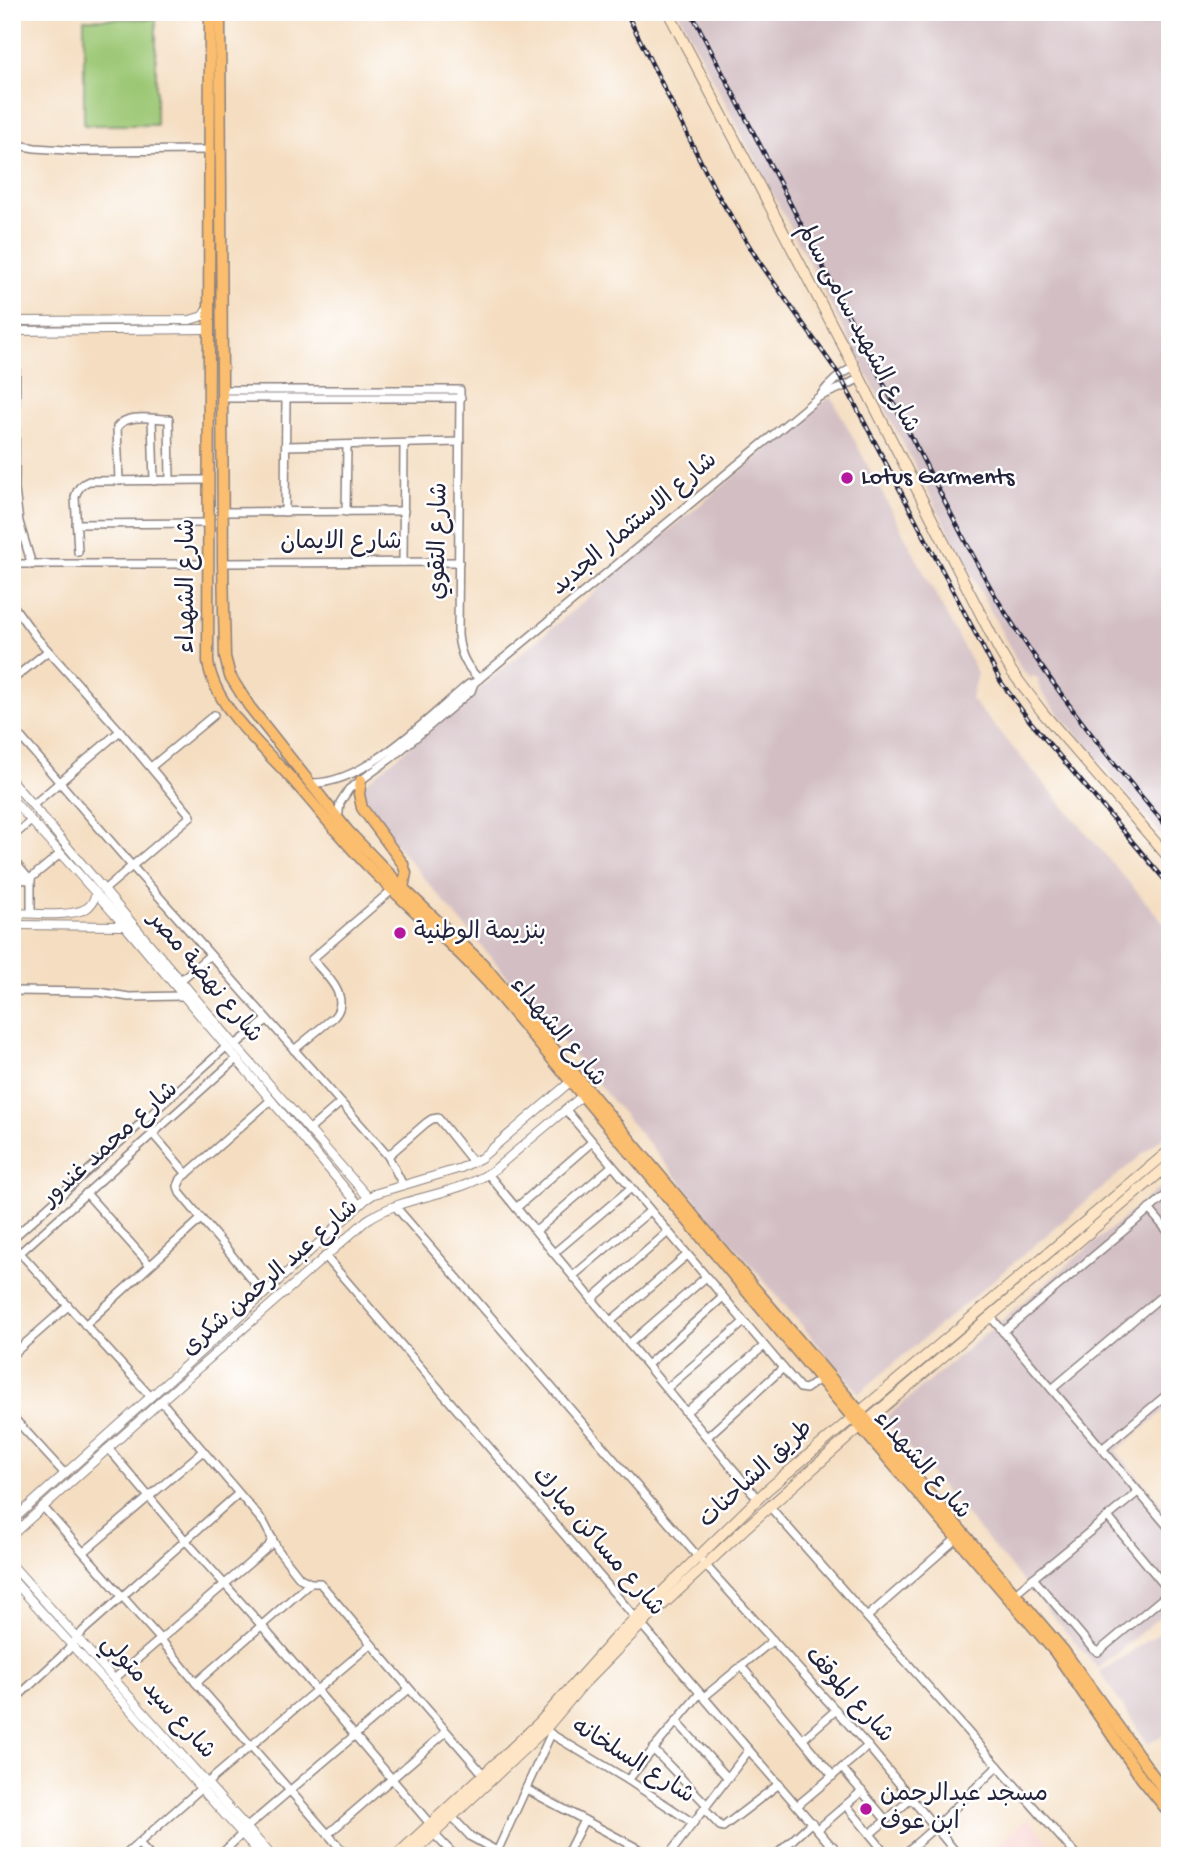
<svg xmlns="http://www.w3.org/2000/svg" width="1182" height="1868" viewBox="0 0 1182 1868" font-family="'Gochi Hand','Playpen Sans Arabic',sans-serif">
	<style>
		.built { fill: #f7d0cc }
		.industrial { fill: #d2bec3 }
		.green { fill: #9cc875; stroke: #5f7558; stroke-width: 2 }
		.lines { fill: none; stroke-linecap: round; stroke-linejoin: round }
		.minor-casing { stroke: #8b807e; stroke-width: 10 }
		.tertiary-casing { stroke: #8b807e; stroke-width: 10 }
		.secondary-casing { stroke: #8b807e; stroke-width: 12 }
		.trunk-casing { stroke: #8b807e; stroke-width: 13 }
		.minor { stroke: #fff; stroke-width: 7 }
		.tertiary { stroke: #fff; stroke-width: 8 }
		.secondary { stroke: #fde5c5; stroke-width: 10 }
		.trunk { stroke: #fbbd6e; stroke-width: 10 }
		.rail-casing { stroke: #22223b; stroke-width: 4.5 }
		.rail { stroke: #fff; stroke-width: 2; stroke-dasharray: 5; stroke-linecap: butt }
		.poi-dot { fill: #b5179e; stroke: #fff; stroke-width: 2.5 }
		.labels { text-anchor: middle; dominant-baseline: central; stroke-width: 5; stroke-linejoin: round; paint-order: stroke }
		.street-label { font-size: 24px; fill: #22223b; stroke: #fff }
		.poi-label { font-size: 24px; fill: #22223b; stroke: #fff; text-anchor: start }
	</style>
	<rect width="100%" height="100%" fill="#fff"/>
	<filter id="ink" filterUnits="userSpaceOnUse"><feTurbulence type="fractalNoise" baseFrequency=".0143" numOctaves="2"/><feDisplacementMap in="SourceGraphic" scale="14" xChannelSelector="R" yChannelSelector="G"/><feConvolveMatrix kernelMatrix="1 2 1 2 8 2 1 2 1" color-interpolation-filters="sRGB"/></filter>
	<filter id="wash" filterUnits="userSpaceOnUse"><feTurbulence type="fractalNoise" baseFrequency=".00686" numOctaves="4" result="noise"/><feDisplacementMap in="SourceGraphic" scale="28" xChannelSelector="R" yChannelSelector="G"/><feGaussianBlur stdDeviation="1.57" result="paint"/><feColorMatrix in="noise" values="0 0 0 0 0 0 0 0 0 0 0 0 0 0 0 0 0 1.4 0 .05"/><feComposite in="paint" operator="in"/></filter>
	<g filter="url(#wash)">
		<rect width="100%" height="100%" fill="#f4ddc0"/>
		<!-- built -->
		<path class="built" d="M 1028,1818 L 1061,1856 L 984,1856 Z"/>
		<!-- industrial -->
		<g class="industrial">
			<path d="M 678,12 L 1170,12 L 1170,845 L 1044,696 L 1038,684 L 1039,679 L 1033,676 L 1030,678 L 1021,669 Z"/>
			<path d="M 831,396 L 977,673 L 971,699 L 1170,930 L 1170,1131 L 859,1393 L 359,801 L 357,790 Z"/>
			<path d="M 1170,1179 L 1170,1406 L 1116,1451 L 1170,1515 L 1170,1608 L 1098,1669 L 884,1419 Z"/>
			<path d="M 1164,1630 L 1170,1638 L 1170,1730 L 1148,1744 L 1100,1672 Z"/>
		</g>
		<!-- green -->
		<rect class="green" x="84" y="19" width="72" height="106"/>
	</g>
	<g filter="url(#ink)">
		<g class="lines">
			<!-- minor casing -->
			<g class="minor-casing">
				<g id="minor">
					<path d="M 12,144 L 35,148 L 81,151 L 210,150"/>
					<path d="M 16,325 L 15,490 L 19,522 L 32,565"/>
					<path d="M 221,390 L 460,390 L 458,635 C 460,654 465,665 479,679"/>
					<path d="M 821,396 L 845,386 L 860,378"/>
					<path d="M 221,398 L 461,398"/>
					<path d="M 152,419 L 154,481"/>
					<path d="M 286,446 L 460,442"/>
					<path d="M 119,481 L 117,427 C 127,413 153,419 169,419 L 170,480"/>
					<path d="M 223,512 L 404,511"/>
					<path d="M 285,512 L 286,398"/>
					<path d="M 346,512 L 347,445"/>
					<path d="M 76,524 L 209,523"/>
					<path d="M 78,552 L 75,497 C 77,489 81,484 89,481 L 209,480"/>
					<path d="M 403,562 L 404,444"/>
					<path d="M 223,563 L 459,562"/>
					<path d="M 12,564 L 208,564"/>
					<path d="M 12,604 L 36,637 L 120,731 L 191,816 L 105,889"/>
					<path d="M 12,680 L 48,651"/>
					<path d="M 12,727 L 132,866 L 388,1156 L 403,1185"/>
					<path d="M 151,767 L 214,715"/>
					<path d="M 310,783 C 362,786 426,720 464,688 L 469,684 L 474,683 L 820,396 C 829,384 840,374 854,367"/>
					<path d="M 33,805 L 120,731"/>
					<path d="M 338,819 L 340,803 L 349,789 L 390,759 L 471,691 L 474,683"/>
					<path d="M 12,837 L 31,821"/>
					<path d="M 12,859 L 30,880"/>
					<path d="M 12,879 L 30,880"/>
					<path d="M 31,913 L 31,878 L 60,854"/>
					<path d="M 181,980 L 210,955"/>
					<path d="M 12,991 L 99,992 L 129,997 L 182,996"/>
					<path d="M 235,1045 L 267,1020"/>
					<path d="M 294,1050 L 334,1017 C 352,997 325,974 312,959 L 392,890"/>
					<path d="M 565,1109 L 800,1388 L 806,1389 L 820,1379"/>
					<path d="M 309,1130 L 340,1103"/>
					<path d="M 152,1133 L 187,1174"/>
					<path d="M 388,1156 L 426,1123 L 432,1119 L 438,1118 L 473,1162"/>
					<path d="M 488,1174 L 758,1499"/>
					<path d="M 86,1193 L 150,1265"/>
					<path d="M 395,1206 L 699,1558 L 868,1746 L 959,1856"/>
					<path d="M 516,1208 L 592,1142"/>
					<path d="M 1149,1209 L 1170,1234"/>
					<path d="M 536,1231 L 612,1166"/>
					<path d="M 12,1239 L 226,1047"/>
					<path d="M 12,1244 L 151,1397"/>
					<path d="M 554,1253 L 631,1188"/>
					<path d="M 325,1256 L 840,1856"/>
					<path d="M 12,1260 L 236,1059"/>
					<path d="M 573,1276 L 650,1211"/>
					<path d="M 264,1294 L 180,1193 L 178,1186 L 181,1179 L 271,1100"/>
					<path d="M 592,1299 L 668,1232"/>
					<path d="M 990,1316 L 1170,1529"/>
					<path d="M 611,1321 L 687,1255"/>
					<path d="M 85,1325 L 201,1219"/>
					<path d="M 1003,1332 L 1170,1192"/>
					<path d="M 629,1344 L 706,1277"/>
					<path d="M 12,1355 L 68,1306"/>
					<path d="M 647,1365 L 723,1297"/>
					<path d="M 666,1389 L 744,1322"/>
					<path d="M 1052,1389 L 1170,1289"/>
					<path d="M 161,1401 L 264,1523 L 278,1550 L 300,1578 L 310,1583"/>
					<path d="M 686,1412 L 764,1346"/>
					<path d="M 12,1416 L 65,1474"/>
					<path d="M 707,1437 L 783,1368"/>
					<path d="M 108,1448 L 186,1541 L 262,1626 L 431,1825"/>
					<path d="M 1102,1449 L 1170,1392"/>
					<path d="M 43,1507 L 161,1640 L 196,1683 L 347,1856"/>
					<path d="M 770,1507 L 1077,1856"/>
					<path d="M 1108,1517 L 1170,1592"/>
					<path d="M 84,1552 L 203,1451"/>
					<path d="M 1033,1578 L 1093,1649 L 1098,1652 L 1170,1592"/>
					<path d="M 1015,1593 L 1138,1492"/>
					<path d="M 867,1617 L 956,1539"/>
					<path d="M 741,1666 L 833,1776"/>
					<path d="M 114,1679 L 260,1554 L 269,1546 L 272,1538"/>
					<path d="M 196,1683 L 310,1583 L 320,1583 L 389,1665 L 484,1775"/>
					<path d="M 704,1697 L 773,1640"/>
					<path d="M 12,1702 L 67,1651 L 83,1631 L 238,1494"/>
					<path d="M 676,1721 L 728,1778"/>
					<path d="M 551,1734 L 628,1780 L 693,1823"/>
					<path d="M 803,1739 L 836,1710"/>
					<path d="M 653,1749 L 707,1805"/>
					<path d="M 842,1768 L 886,1820"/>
					<path d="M 628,1780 L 700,1693"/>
					<path d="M 526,1789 L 652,1856"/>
					<path d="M 798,1805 L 868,1746"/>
					<path d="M 846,1805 L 888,1856"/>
					<path d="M 704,1809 L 720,1826 L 723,1827 L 779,1784"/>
					<path d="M 452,1817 L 471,1837 L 497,1851"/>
					<path d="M 246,1828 L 409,1689"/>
					<path d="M 818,1829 L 862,1791"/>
					<path d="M 328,1834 L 446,1732"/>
					<path d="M 434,1834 L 455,1856"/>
					<path d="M 870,1834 L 912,1798"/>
					<path d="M 138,1843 L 150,1856"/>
					<path d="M 124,1856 L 207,1783 L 371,1644"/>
					<path d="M 219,1856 L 242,1834"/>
					<path d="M 495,1856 L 551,1734 L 550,1733"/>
					<path d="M 566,1856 L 584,1820"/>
					<path d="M 668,1856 L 749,1750"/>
					<path d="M 775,1856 L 812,1822"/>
					<path d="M 821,1856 L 833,1846"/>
					<path d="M 902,1856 L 935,1827 L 998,1766"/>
				</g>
			</g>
			<!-- tertiary casing -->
			<g class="tertiary-casing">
				<g id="tertiary">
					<path d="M 12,321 L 190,320 L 203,316 L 208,307"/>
					<path d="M 12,331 L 209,329"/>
					<path d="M 12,781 L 235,1045 L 368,1197"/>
					<path d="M 12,799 L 125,926 L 359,1205"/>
					<path d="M 12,913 C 31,913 71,918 87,908 C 92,905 94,899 96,894"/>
					<path d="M 12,925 L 125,926"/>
					<path d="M 12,1521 L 234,1322 L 365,1200 L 374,1194 L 461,1168 L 481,1158 L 570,1082"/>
					<path d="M 12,1535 L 161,1401 L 367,1220 C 405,1194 458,1197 495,1169 L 582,1096"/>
					<path d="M 12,1565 L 272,1856"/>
					<path d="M 12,1579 L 262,1856"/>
				</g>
			</g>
			<!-- secondary casing -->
			<g class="secondary-casing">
				<g id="secondary">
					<path d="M 668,12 L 860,378 L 999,650 L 1012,672 L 1043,713 L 1170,859"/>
					<path d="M 396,1856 L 539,1723 L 614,1639 L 767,1490 L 1170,1150"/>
					<path d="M 410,1856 L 546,1728 L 584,1683 L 641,1625 L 743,1530 L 860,1427 L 1170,1164"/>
				</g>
			</g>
			<!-- trunk casing -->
			<g class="trunk-casing">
				<g id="trunk">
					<path d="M 210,12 L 208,662 C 215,707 260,744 290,777 C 316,806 340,837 367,865 C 407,906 451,942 489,984 L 852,1417 L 1055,1652 L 1142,1779 L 1170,1814"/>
					<path d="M 220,12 L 223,563 L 225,657 L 230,676 L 249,706 L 348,831 L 403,888 L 483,964 L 733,1263 L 1064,1651 L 1170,1799"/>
					<path d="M 361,780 L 359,794 L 362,808 L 403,864 L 406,873 L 403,888"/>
				</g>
			</g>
			<!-- minor -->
			<use href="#minor" class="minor"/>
			<!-- tertiary -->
			<use href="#tertiary" class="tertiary"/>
			<!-- secondary -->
			<use href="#secondary" class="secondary"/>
			<!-- trunk -->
			<use href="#trunk" class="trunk"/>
			<!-- rail casing -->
			<g class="rail-casing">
				<g id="rail">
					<path d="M 626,12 L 716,192 L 758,260 L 840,376 L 1001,682 L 1029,720 L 1170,886"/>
					<path d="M 691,12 L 961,533 C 975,559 989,587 1005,612 C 1054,689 1110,761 1170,830"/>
				</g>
			</g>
			<!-- rail -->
			<use href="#rail" class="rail"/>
		</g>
	</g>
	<!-- markers -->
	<g class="poi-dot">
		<circle cx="847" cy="478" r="7"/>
		<circle cx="400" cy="933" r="7"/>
		<circle cx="866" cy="1809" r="7"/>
	</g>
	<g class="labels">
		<!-- street labels -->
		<g class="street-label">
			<text transform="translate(857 329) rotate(62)">شارع الشهيد سامى سالم</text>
			<text transform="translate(635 525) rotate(-40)">شارع الاستثمار الجديد</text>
			<text transform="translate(440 541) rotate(-89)">شارع التقوي</text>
			<text x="341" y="543">شارع الايمان</text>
			<text transform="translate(188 586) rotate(-90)">شارع الشهداء</text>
			<text transform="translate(204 978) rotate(50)">شارع نهضة مصر</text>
			<text transform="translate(557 1033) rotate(50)">شارع الشهداء</text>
			<text transform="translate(111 1145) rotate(-42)">شارع محمد غندور</text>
			<text transform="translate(271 1279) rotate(-41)">شارع عبد الرحمن شكرى</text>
			<text transform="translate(921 1466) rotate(49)">شارع الشهداء</text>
			<text transform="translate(757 1475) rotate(-43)">طريق الشاحنات</text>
			<text transform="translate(597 1543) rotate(49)">شارع مساكن مبارك</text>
			<text transform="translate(848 1696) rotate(48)">شارع الموقف</text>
			<text transform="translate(157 1698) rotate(48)">شارع سيد متولي</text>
			<text transform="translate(632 1762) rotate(32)">شارع السلخانه</text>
		</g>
		<!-- poi labels -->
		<g class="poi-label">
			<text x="861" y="478">Lotus Garments</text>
			<text x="414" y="933">بنزيمة الوطنية</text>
			<text x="880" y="1795">مسجد عبدالرحمن<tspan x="880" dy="28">ابن عوف</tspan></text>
		</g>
	</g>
	<!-- margin -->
	<rect width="1182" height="1868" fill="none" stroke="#fff" stroke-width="42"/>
</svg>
